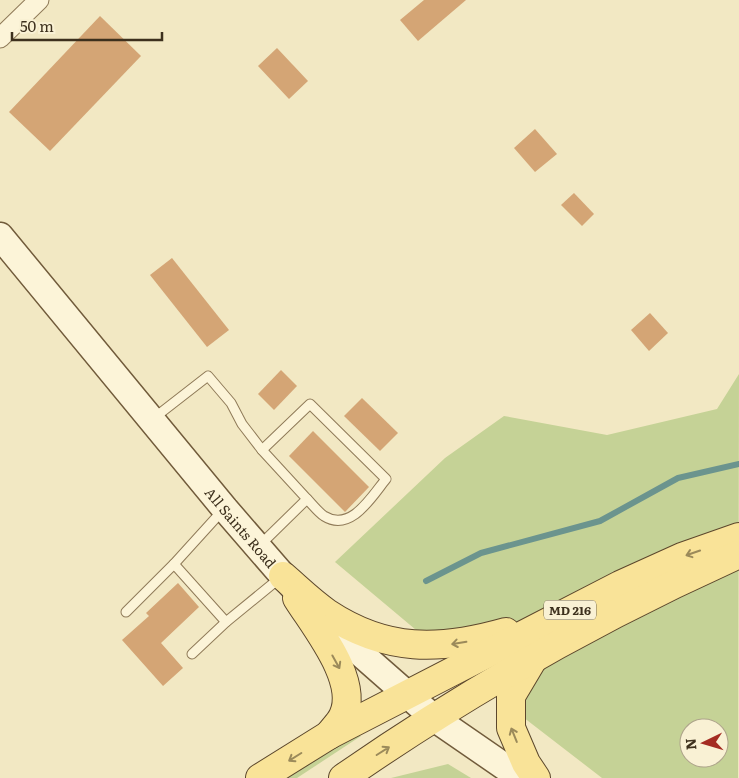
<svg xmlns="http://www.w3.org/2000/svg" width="739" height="778" viewBox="0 0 739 778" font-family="Literata,serif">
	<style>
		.green { fill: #c5d296; fill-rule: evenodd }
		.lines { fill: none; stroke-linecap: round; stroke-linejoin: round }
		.stream { stroke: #6b948e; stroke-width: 6 }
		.building { fill: #d4a575 }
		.lane-casing { stroke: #8f7a58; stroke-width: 11 }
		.street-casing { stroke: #8f7a58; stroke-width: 21 }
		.secondary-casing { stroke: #715b3b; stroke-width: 29 }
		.primary-casing { stroke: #5c472c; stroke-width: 30 }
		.lane { stroke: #fcf4d8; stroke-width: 9 }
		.street { stroke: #fcf4d8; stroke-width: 19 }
		.secondary { stroke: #fcf4d8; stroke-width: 26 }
		.primary { stroke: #f9e398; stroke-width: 28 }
		.oneway { stroke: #9b8a5a }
		.labels { text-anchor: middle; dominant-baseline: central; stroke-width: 5; stroke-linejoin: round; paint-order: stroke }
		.shield { fill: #f9f1d4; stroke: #756a54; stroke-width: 1 }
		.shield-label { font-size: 12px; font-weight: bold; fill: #3d301d }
		.street-label { font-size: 14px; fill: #3d301d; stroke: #f9f1d4 }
	</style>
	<rect width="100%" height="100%" fill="#f2e8c3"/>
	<!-- green -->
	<g class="green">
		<path d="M 739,374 L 738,778 L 602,778 L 484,687 L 335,562 L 445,458 L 504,416 L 607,435 L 717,409 ZM 689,728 L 719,728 L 719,758 L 689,758 Z"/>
		<path d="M 357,734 L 361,736 L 297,778 L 283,778 Z"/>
		<path d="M 448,764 L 471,778 L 391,778 Z"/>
	</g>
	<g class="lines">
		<!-- stream -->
		<path class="stream" d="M 426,581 L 481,553 L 600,521 L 678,478 L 739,464"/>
	</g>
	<!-- building -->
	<g class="building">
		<path d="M 424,0 L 466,0 L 418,41 L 400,20 Z"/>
		<path d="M 100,16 L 141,56 L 50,151 L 9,112 Z"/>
		<path d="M 277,48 L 308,81 L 289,99 L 258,66 Z"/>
		<path d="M 535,129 L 557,154 L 535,172 L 514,148 Z"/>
		<path d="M 574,193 L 594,214 L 582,226 L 561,205 Z"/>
		<path d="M 172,258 L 229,330 L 207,347 L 150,275 Z"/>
		<path d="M 650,313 L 668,333 L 649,351 L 631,330 Z"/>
		<path d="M 281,370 L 297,386 L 274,410 L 258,394 Z"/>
		<path d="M 362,398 L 398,433 L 380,451 L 344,416 Z"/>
		<path d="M 313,431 L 369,487 L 345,512 L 289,456 Z"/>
		<path d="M 178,583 L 199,607 L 161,643 L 183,668 L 163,686 L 122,640 L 149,616 L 146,613 Z"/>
	</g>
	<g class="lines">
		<!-- lane casing -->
		<g class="lane-casing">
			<g id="lane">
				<path d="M 154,418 L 208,376 L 231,403 L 242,424 L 262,450 L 307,499 L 259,546"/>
				<path d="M 262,450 L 310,404 L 386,479 C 372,496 351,533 324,516 C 318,512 312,504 307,499"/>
				<path d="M 174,564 L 223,510"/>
				<path d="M 126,612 L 174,564 L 226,622"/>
				<path d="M 192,654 L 226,622 L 281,577"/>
			</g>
		</g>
		<!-- street casing -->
		<g class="street-casing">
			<path id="street" d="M 0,38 L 39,0"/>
		</g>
		<!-- secondary casing -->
		<g class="secondary-casing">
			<g id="secondary">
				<path id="s1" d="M 0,236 L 225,509 L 283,576 L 317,612 L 343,638 L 434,718 L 521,778"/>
			</g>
		</g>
		<!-- primary casing -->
		<g class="primary-casing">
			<g id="primary">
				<path d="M 283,576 C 297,588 311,602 327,613 C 386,652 439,651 506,632"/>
				<path d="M 297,598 C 315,627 360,681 343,716 C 340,723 333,729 329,735"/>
				<path d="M 533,659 L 511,696 L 511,728 L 526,763 L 536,778"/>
				<path d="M 260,778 L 329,735 L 620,585 L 682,557 L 739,537"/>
				<path d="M 343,778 C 467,692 599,617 737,555"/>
			</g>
		</g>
		<!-- lane -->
		<use href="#lane" class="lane"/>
		<!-- street -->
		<use href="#street" class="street"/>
		<!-- secondary -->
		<use href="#secondary" class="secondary"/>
		<!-- primary -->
		<use href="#primary" class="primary"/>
	</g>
	<!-- one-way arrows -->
	<defs><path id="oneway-shaft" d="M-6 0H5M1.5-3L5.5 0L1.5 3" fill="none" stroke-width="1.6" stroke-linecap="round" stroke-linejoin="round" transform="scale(1.25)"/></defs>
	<g class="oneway">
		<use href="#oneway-shaft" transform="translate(693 553) rotate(161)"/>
		<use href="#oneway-shaft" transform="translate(459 643) rotate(171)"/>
		<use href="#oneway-shaft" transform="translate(336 662) rotate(61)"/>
		<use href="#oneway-shaft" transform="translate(514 735) rotate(-112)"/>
		<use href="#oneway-shaft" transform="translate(383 751) rotate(-32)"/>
		<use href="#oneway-shaft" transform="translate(295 757) rotate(148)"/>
	</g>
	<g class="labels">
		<!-- shield labels -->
		<rect class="shield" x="544" y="600.5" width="52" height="19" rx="4"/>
		<g class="shield-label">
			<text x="570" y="610">MD 216</text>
		</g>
		<!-- street labels -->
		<g class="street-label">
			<text stroke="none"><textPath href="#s1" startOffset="378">All Saints Road</textPath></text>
		</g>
	</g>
	<!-- north arrow -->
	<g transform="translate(704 743) rotate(265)"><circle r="24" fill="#f9f1d4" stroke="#aea48b"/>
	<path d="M0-4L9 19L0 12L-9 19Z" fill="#a42c22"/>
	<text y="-8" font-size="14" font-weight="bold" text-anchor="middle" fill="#3d301d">N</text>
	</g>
	<!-- scale -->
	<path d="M12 32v8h150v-8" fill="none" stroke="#3d301d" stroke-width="2.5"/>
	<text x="20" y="32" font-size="15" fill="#3d301d" stroke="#f9f1d4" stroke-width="4" paint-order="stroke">50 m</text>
</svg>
